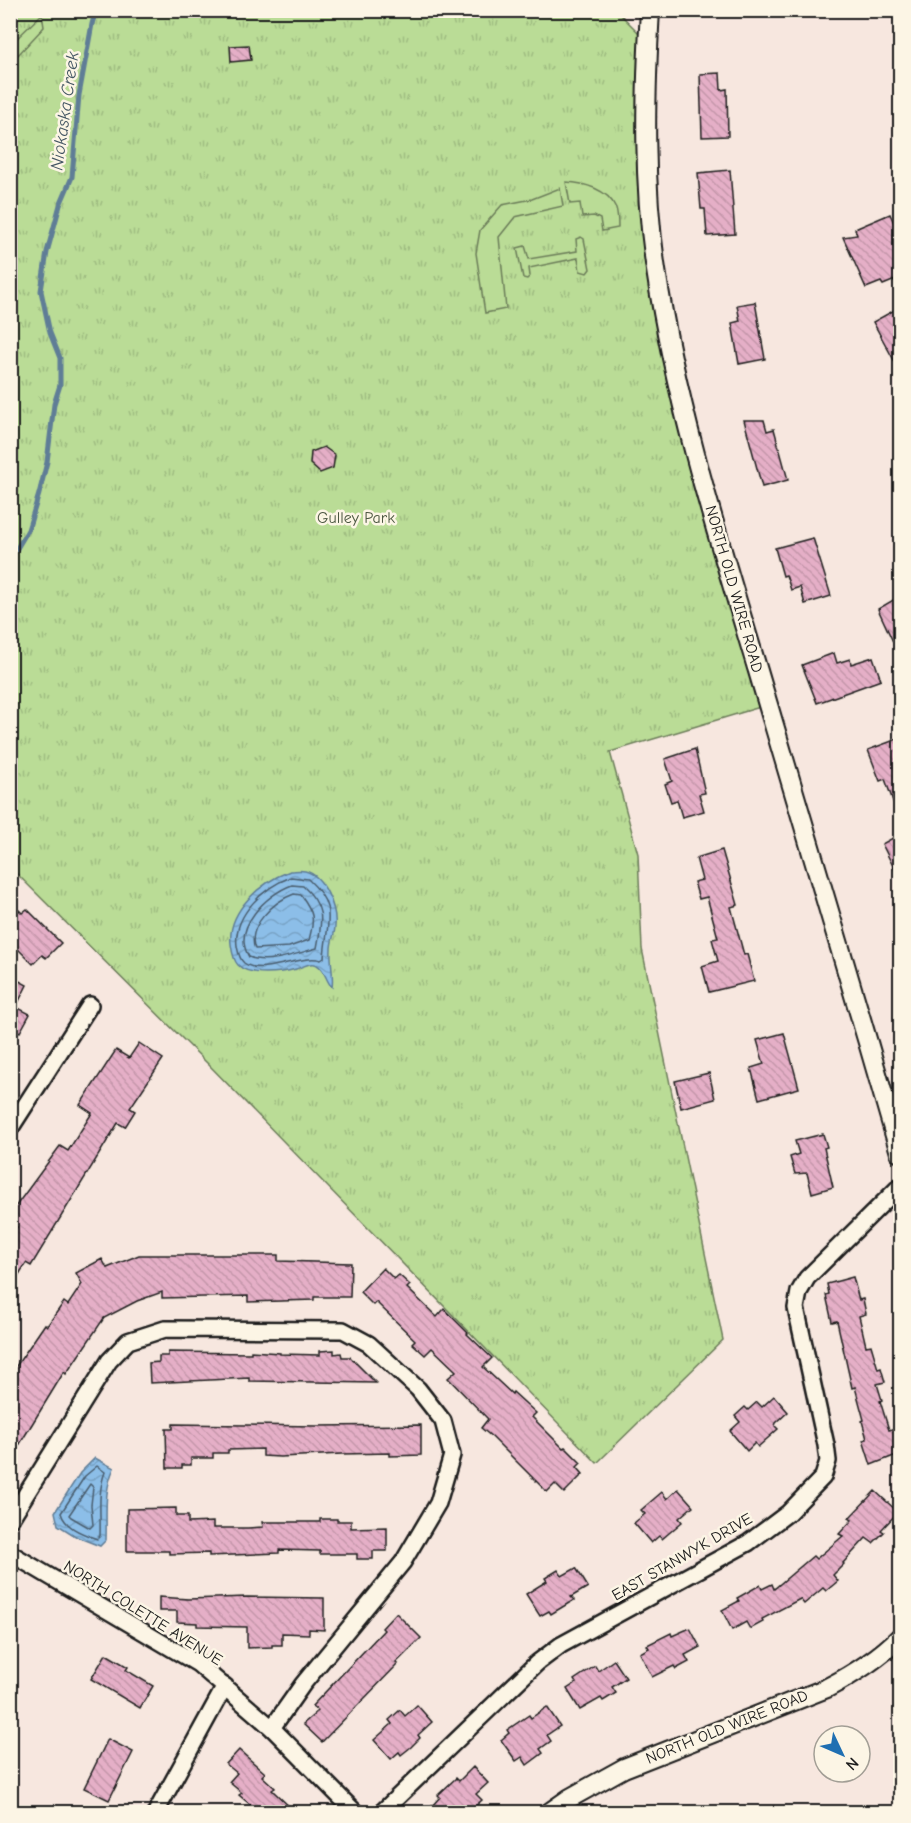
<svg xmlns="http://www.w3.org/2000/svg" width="911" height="1823" viewBox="0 0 911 1823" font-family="'Comic Neue',sans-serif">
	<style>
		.grass { fill: url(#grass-tufts); stroke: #6b7c59; stroke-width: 1.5 }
		.garden { fill: #badc96; stroke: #6b7c59; stroke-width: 1.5 }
		.water { fill: url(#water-waves); stroke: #5f7d96; stroke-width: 1.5 }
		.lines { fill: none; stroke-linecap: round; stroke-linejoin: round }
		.shore { stroke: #495d6e; stroke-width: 1.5 }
		.stream { stroke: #5f7d96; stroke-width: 5 }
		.building { fill: url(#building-back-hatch); stroke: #1c1c1c; stroke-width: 1.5 }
		.minor-casing { stroke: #1c1c1c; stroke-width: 20 }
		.tertiary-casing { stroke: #1c1c1c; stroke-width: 22 }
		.minor { stroke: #fcf5e5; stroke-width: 15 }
		.tertiary { stroke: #fcf5e5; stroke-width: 18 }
		.labels { text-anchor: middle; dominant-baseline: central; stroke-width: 5; stroke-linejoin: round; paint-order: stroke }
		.park-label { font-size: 16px; fill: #4b5641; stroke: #fcf5e5 }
		.street-label { font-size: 16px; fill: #1c1c1c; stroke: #fcf5e5 }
		.water-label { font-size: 18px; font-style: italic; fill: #435563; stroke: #fcf5e5 }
	</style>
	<defs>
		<pattern id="grass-tufts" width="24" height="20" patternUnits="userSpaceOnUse" patternTransform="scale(1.5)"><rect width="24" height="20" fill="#badc96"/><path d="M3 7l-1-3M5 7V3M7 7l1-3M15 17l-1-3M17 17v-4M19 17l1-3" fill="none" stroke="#9fbc81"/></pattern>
		<pattern id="water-waves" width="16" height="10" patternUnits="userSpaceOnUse" patternTransform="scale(1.5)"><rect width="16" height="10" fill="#8cbee8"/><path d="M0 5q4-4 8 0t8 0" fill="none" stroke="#78a3c6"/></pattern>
		<pattern id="building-back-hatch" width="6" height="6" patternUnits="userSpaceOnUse" patternTransform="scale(1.5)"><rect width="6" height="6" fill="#e5afc7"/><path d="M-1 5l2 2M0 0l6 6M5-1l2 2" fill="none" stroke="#c496aa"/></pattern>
	</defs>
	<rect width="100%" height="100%" fill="#f7e7df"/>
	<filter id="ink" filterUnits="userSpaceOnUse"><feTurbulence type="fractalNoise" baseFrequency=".0167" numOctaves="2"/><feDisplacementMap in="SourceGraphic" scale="12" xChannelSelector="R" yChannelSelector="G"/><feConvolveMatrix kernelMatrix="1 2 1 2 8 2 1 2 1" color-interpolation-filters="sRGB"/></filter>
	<g filter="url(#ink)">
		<!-- grass -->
		<path class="grass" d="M 20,10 L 617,11 L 648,42 L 656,269 L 767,705 L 610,752 L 638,854 L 642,949 L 723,1340 L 597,1463 L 209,1065 L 11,868 L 11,20 Z"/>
		<!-- garden -->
		<g class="garden">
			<path d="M 42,14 L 44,27 L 18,55 L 11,47 L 11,44 Z"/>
			<path d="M 566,182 C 584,183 608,189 616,208 C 618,214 618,222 618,228 L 602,231 L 600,219 L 594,216 L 582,217 L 580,203 L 570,204 Z"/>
			<path d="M 560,188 L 563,206 L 515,217 L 499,237 L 506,309 L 485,313 L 476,253 L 480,230 L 502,205 L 532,199 Z"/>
			<path d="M 581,237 L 584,239 L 590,269 L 587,273 L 580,271 L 578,258 L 529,268 L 530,276 L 527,279 L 523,278 L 517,248 L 525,246 L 529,259 L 577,251 L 576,239 Z"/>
		</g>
		<!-- water -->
		<g class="water">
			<path d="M 290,871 C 295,871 300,870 305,871 C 324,875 337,909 335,926 C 335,934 331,941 331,949 C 330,962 334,976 332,987 C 326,982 325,969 317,965 C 311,961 303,967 296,969 C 282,973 249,977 238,965 C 233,960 232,951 231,944 C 227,911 261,882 290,871 Z"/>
			<path d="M 95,1458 L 114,1468 C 103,1492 107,1514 106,1540 L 100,1546 L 77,1537 L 58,1525 L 55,1512 L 80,1473 Z"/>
		</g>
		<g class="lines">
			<!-- shore -->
			<g class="shore">
				<path d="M 291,877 L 308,879 C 339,908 326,923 324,958 L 321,960 C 303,953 263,977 244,963 C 239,959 238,951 237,946 C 233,915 264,887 291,877 Z"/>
				<path d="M 292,885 L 303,886 C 326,907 322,921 317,948 C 299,953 267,965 249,957 C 231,928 267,894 292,885 Z"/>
				<path d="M 294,894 L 301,895 C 314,913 315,918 309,940 L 289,947 L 255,949 C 246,927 274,901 294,894 Z"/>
				<path d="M 97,1466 L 105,1472 C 97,1493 101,1514 100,1536 L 97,1539 C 84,1534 65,1528 61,1513 L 85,1476 Z"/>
				<path d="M 90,1484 L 93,1487 L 91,1505 L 93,1525 L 90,1528 L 71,1517 L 69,1515 Z"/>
			</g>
			<!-- stream -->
			<path class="stream" d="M 10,560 L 28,530 L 39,494 L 47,462 L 54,404 L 60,385 L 60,358 L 50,333 L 41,291 L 47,252 L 60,205 L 72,177 L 79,95 L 92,24 L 96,10"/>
		</g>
		<!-- building -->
		<g class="building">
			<path d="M 249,45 L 251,60 L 231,62 L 230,46 Z"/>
			<path d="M 720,73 L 721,90 L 727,89 L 728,136 L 702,137 L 700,74 Z"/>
			<path d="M 730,170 L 735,234 L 707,236 L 705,209 L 701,209 L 698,173 Z"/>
			<path d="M 890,214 L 900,236 L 900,278 L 883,285 L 881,282 L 866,288 L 843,237 L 857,235 L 855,229 Z"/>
			<path d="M 755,302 L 765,359 L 739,364 L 732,323 L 740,321 L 737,305 Z"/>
			<path d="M 900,307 L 900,371 L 873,322 Z"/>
			<path d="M 744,420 L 764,420 L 767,431 L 774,429 L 788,480 L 762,487 Z"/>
			<path d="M 324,447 L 335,455 L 333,468 L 320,473 L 310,464 L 311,452 Z"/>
			<path d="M 813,538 L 831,596 L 805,604 L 800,587 L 791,590 L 786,575 L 783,576 L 775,548 Z"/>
			<path d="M 900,596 L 900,657 L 878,609 Z"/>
			<path d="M 834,653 L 837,663 L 850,659 L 851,664 L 873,657 L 881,680 L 817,703 L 802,665 Z"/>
			<path d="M 900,738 L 900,818 L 899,818 L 885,779 L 880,781 L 868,750 Z"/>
			<path d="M 695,749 L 705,793 L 699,794 L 704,811 L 682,817 L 677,800 L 671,802 L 665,784 L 672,781 L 665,759 Z"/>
			<path d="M 900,834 L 900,880 L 882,844 Z"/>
			<path d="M 722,850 L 738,905 L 731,907 L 744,955 L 747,954 L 754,981 L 709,992 L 702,966 L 718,961 L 712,939 L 718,938 L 707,897 L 699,899 L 694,882 L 702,880 L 696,858 Z"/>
			<path d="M 27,909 L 61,943 L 46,958 L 42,955 L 33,964 L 10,941 L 10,918 L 19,910 L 22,913 Z"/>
			<path d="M 10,976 L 27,985 L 16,1007 L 30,1014 L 20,1032 L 10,1027 Z"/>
			<path d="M 784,1033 L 799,1088 L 759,1099 L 751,1068 L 764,1064 L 757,1040 Z"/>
			<path d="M 139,1043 L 163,1059 L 130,1108 L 135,1111 L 125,1127 L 118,1123 L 31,1266 L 26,1263 L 10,1289 L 10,1238 L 17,1227 L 10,1223 L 10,1214 L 60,1146 L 68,1151 L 92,1113 L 80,1105 L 116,1050 L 129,1058 Z"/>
			<path d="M 709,1073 L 715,1099 L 681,1108 L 675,1081 Z"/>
			<path d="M 823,1134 L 827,1147 L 824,1148 L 833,1187 L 812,1193 L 807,1173 L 795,1174 L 790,1157 L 799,1154 L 795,1141 Z"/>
			<path d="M 139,1255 L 278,1255 L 278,1261 L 351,1263 L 350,1297 L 314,1297 L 314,1300 L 248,1302 L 248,1296 L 162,1298 L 162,1292 L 137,1301 L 104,1318 L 66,1374 L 64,1372 L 10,1460 L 10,1375 L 45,1324 L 47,1326 L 64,1302 L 68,1305 L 82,1284 L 76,1273 L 102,1259 L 107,1268 Z"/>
			<path d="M 383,1268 L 394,1279 L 399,1275 L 410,1285 L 407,1288 L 437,1317 L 444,1309 L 468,1333 L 467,1334 L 492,1358 L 483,1367 L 512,1394 L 513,1392 L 536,1413 L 532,1417 L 563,1448 L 565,1447 L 581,1463 L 577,1467 L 583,1474 L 564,1493 L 555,1484 L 547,1492 L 492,1437 L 481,1428 L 488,1419 L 448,1378 L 456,1371 L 432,1348 L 425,1355 L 412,1343 L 415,1340 L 376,1302 L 373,1305 L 360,1292 Z"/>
			<path d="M 853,1277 L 859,1300 L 863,1299 L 866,1314 L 859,1316 L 866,1346 L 871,1345 L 878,1369 L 881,1368 L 885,1382 L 877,1384 L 882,1400 L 880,1401 L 889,1430 L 895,1428 L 899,1442 L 895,1444 L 899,1454 L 871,1465 L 863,1440 L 867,1439 L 862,1421 L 864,1420 L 855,1387 L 852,1388 L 837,1321 L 832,1322 L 826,1295 L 829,1294 L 827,1284 Z"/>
			<path d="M 334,1350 L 334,1354 L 341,1353 L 342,1357 L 350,1357 L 376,1383 L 249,1381 L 249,1378 L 150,1383 L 149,1363 L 159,1362 L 159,1356 L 168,1356 L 168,1352 L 251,1353 L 251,1351 L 280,1353 L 280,1354 L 320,1355 L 320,1351 Z"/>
			<path d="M 774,1396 L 788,1412 L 776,1423 L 775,1426 L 778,1429 L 758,1447 L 755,1443 L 747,1451 L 730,1431 L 740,1422 L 735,1416 L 745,1407 L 748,1410 L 757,1402 L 762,1407 Z"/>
			<path d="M 173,1424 L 316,1426 L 421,1425 L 421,1455 L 390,1456 L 390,1453 L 342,1454 L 280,1457 L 263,1456 L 263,1449 L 228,1450 L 228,1453 L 213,1453 L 213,1458 L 191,1458 L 191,1465 L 182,1465 L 182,1468 L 167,1468 L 166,1429 L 173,1429 Z"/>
			<path d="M 678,1489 L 693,1506 L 679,1518 L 682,1522 L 662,1539 L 659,1536 L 651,1543 L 634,1523 L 645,1514 L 641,1510 L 662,1492 L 667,1499 Z"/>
			<path d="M 875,1491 L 898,1512 L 881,1530 L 884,1532 L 873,1543 L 866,1538 L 843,1563 L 844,1564 L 833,1575 L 838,1581 L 826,1591 L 823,1588 L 804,1604 L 800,1599 L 762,1619 L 763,1622 L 750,1629 L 746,1622 L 732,1630 L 722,1610 L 739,1601 L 737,1598 L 760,1585 L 762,1589 L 772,1584 L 774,1589 L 813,1556 L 816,1559 L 843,1536 L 839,1534 L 852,1520 L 849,1518 Z"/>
			<path d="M 176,1508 L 176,1516 L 188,1516 L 188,1523 L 213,1522 L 213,1528 L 248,1528 L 263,1527 L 262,1522 L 320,1522 L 320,1519 L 337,1519 L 337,1521 L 351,1521 L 351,1528 L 387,1527 L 387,1551 L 373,1551 L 373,1559 L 357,1559 L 357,1554 L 320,1554 L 320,1551 L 279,1550 L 279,1553 L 209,1556 L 209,1553 L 169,1554 L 169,1551 L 127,1551 L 127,1509 Z"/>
			<path d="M 576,1568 L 588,1587 L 571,1597 L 574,1600 L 551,1614 L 549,1611 L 540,1616 L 526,1594 L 547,1581 L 545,1578 L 558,1570 L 562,1576 Z"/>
			<path d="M 159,1597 L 188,1599 L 247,1597 L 324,1598 L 324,1630 L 309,1629 L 309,1634 L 282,1633 L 282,1645 L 272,1645 L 272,1647 L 247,1648 L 247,1627 L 197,1626 L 197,1623 L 177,1622 L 177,1611 L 159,1611 Z"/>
			<path d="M 396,1613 L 421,1638 L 396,1663 L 398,1664 L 322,1742 L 303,1724 L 318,1711 L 312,1706 L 384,1630 L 382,1628 Z"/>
			<path d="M 690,1628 L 700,1647 L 685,1655 L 689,1662 L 676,1669 L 674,1666 L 652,1677 L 640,1653 L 649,1648 L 647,1645 L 671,1633 L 672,1636 Z"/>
			<path d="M 106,1654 L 128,1667 L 126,1670 L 153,1686 L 140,1708 L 91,1679 Z"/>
			<path d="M 614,1660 L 626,1678 L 612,1687 L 616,1693 L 603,1701 L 601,1698 L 580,1710 L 567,1689 L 576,1683 L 574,1680 L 595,1666 L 598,1671 Z"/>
			<path d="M 417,1705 L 432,1722 L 418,1735 L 420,1738 L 411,1747 L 401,1755 L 399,1752 L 391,1759 L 374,1740 L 392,1724 L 389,1720 L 400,1710 L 405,1716 Z"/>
			<path d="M 547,1707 L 560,1726 L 547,1735 L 551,1741 L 540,1749 L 543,1753 L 527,1765 L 522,1757 L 516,1761 L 501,1740 L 509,1733 L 507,1730 L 529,1715 L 531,1718 Z"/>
			<path d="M 108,1739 L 133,1752 L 109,1800 L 84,1788 Z"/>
			<path d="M 239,1750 L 265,1773 L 262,1776 L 275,1788 L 272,1790 L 295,1812 L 259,1812 L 239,1795 L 242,1793 L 229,1782 L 237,1773 L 226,1764 Z"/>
			<path d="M 473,1767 L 488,1783 L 476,1794 L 482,1800 L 469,1812 L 439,1812 L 432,1806 L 440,1797 L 438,1795 L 456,1778 L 459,1781 Z"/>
		</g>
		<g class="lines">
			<!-- minor casing -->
			<g class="minor-casing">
				<g id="minor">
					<path d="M 10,1129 L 90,1005"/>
					<path d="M 10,1520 L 109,1361 L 128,1341 L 165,1329 L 343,1330 L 369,1344 L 418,1389 L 443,1421 L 452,1455 L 438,1503 L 403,1562 L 303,1684 L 272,1728"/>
					<path d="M 10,1553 L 198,1664 L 272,1728 L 355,1812"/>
					<path d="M 156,1812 L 225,1686"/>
					<path d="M 382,1812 L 537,1663 L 561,1645 L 748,1543 L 788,1513 L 823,1477 L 828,1461 L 826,1445 L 796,1308 L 799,1292 L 807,1278 L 900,1186"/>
				</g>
			</g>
			<!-- tertiary casing -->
			<g class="tertiary-casing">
				<g id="tertiary">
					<path d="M 650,10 C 645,97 643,184 656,270 C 676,405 719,541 758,671 C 805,832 854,992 900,1153"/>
					<path d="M 550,1812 L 570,1798 L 624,1768 L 827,1688 C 854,1674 879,1658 900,1637"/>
				</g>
			</g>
			<!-- minor -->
			<use href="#minor" class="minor"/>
			<!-- tertiary -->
			<use href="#tertiary" class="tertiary"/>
		</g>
	</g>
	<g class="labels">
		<!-- park labels -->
		<g class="park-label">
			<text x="356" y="518">Gulley Park</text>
		</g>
		<!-- street labels -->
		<g class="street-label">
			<text transform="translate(734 589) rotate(74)">NORTH OLD WIRE ROAD</text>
			<text transform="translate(682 1557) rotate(-30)">EAST STANWYK DRIVE</text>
			<text transform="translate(143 1613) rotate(32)">NORTH COLETTE AVENUE</text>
			<text transform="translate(727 1727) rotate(-22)">NORTH OLD WIRE ROAD</text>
		</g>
		<!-- water labels -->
		<g class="water-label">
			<text transform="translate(65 111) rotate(-82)">Niokaska Creek</text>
		</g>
	</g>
	<!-- margin -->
	<rect width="911" height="1823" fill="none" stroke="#fcf5e5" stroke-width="36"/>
	<rect x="18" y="18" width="875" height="1787" fill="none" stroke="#1c1c1c" stroke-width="2" filter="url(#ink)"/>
	<!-- north arrow -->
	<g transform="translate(842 1754) rotate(134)"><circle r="28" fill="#fcf5e5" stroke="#a29e95" stroke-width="1.5"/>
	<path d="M0-4.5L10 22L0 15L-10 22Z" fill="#1f6fb2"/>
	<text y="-9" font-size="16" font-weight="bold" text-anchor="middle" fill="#1c1c1c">N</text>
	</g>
</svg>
